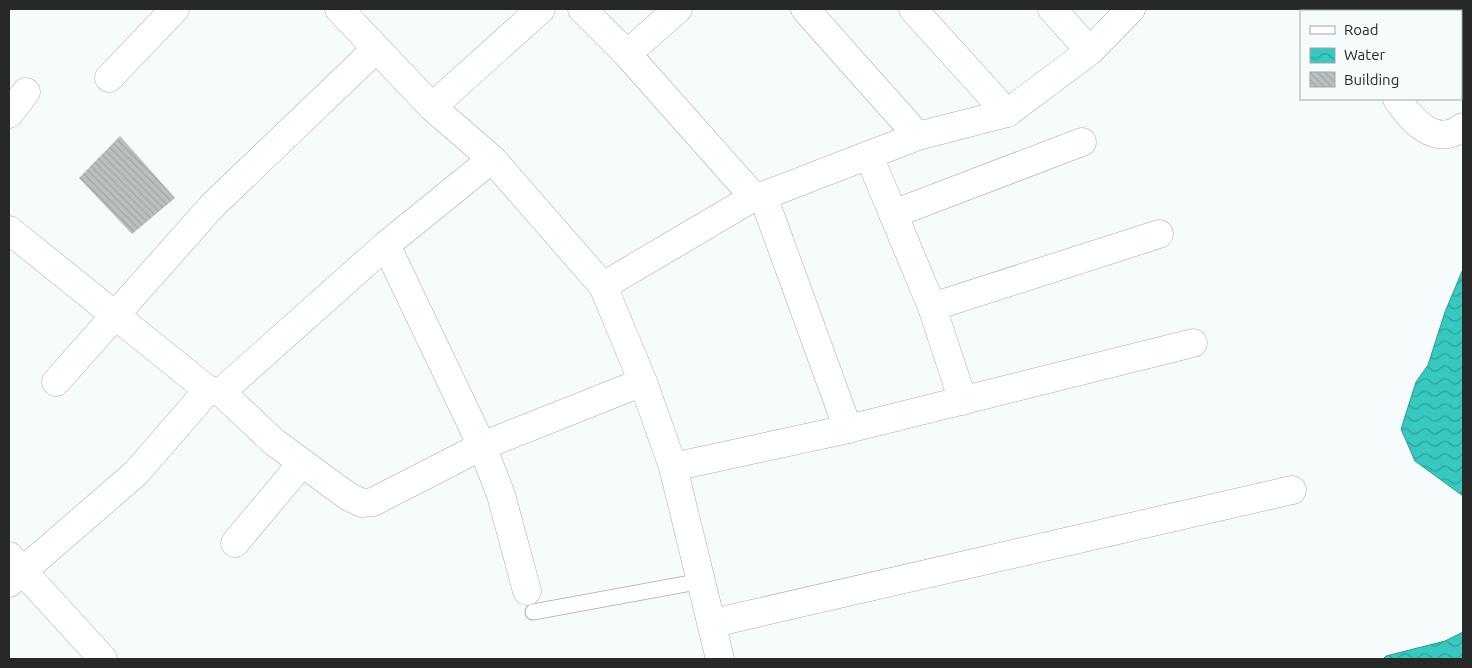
<svg xmlns="http://www.w3.org/2000/svg" width="1472" height="668" viewBox="0 0 1472 668" font-family="Ubuntu,sans-serif">
	<style>
		.water { fill: url(#water-waves); stroke: #329893 }
		.building { fill: url(#building-back-hatch) }
		.lines { fill: none; stroke-linecap: round; stroke-linejoin: round }
		.service-casing { stroke: #a7acab; stroke-width: 17 }
		.minor-casing { stroke: #a7acab; stroke-width: 29 }
		.service { stroke: #fff; stroke-width: 15 }
		.minor { stroke: #fff; stroke-width: 28 }
	</style>
	<defs>
		<pattern id="water-waves" width="16" height="10" patternUnits="userSpaceOnUse" patternTransform="scale(1.25)"><rect width="16" height="10" fill="#37c8c0"/><path d="M0 5q4-4 8 0t8 0" fill="none" stroke="#2ea29c"/></pattern>
		<pattern id="building-back-hatch" width="6" height="6" patternUnits="userSpaceOnUse" patternTransform="scale(1.25)"><rect width="6" height="6" fill="#babfbf"/><path d="M-1 5l2 2M0 0l6 6M5-1l2 2" fill="none" stroke="#a0a4a4"/></pattern>
	</defs>
	<rect width="100%" height="100%" fill="#f6fcfb"/>
	<!-- water -->
	<g class="water">
		<path d="M 1463,269 L 1463,496 L 1415,461 L 1401,429 L 1416,382 L 1428,365 L 1445,312 Z"/>
		<path d="M 1463,632 L 1463,659 L 1383,659 L 1386,656 L 1445,641 Z"/>
	</g>
	<!-- building -->
	<path class="building" d="M 120,136 L 175,198 L 132,234 L 79,178 Z"/>
	<g class="lines">
		<!-- service casing -->
		<g class="service-casing">
			<path id="service" d="M 533,612 L 702,581"/>
		</g>
		<!-- minor casing -->
		<g class="minor-casing">
			<g id="minor">
				<path d="M 339,9 L 432,107 L 492,159 L 603,286 L 643,382 L 673,467 L 720,659"/>
				<path d="M 582,9 L 627,54 L 754,197"/>
				<path d="M 805,9 L 918,136"/>
				<path d="M 913,9 L 1007,113"/>
				<path d="M 1052,9 L 1090,51"/>
				<path d="M 1334,9 L 1336,11"/>
				<path d="M 1445,9 L 1447,11"/>
				<path d="M 1461,30 L 1463,33"/>
				<path d="M 627,54 L 678,9"/>
				<path d="M 109,78 L 175,9"/>
				<path d="M 1397,99 C 1412,121 1436,148 1463,127"/>
				<path d="M 432,107 L 541,9"/>
				<path d="M 9,114 L 26,92"/>
				<path d="M 869,156 L 932,307 L 963,401"/>
				<path d="M 492,159 L 386,245 L 482,446 L 501,495 L 527,591"/>
				<path d="M 763,196 L 848,429"/>
				<path d="M 893,214 L 1082,142"/>
				<path d="M 9,230 L 208,390 L 221,392 L 274,442 L 349,497 L 362,503 L 373,502 L 482,446 L 643,382"/>
				<path d="M 603,286 L 754,197 L 763,196 L 918,136 L 1007,113 L 1090,51 L 1131,9"/>
				<path d="M 932,307 L 1159,234"/>
				<path d="M 56,382 L 212,206 L 376,49"/>
				<path d="M 221,392 L 386,245"/>
				<path d="M 673,467 L 848,429 L 1193,343"/>
				<path d="M 235,543 L 302,463"/>
				<path d="M 9,556 L 103,659"/>
				<path d="M 9,583 L 136,473 L 208,390"/>
				<path d="M 713,623 L 1292,490"/>
			</g>
		</g>
		<!-- service -->
		<use href="#service" class="service"/>
		<!-- minor -->
		<use href="#minor" class="minor"/>
	</g>
	<!-- border -->
	<rect width="1472" height="668" fill="none" stroke="#272929" stroke-width="20"/>
	<!-- legend -->
	<rect x="1300" y="10" width="162" height="90" fill="#f6fcfb" stroke="#a3a8a7"/>
	<rect x="1310" y="26" width="25" height="8" fill="#ffffff" stroke="#a3a8a7"/>
	<text x="1344" y="35" font-size="15" fill="#272929">Road</text>
	<rect x="1310" y="48" width="25" height="15" fill="url(#water-waves)" stroke="#a3a8a7"/>
	<text x="1344" y="60" font-size="15" fill="#272929">Water</text>
	<rect x="1310" y="72" width="25" height="15" fill="url(#building-back-hatch)" stroke="#a3a8a7"/>
	<text x="1344" y="85" font-size="15" fill="#272929">Building</text>
</svg>
